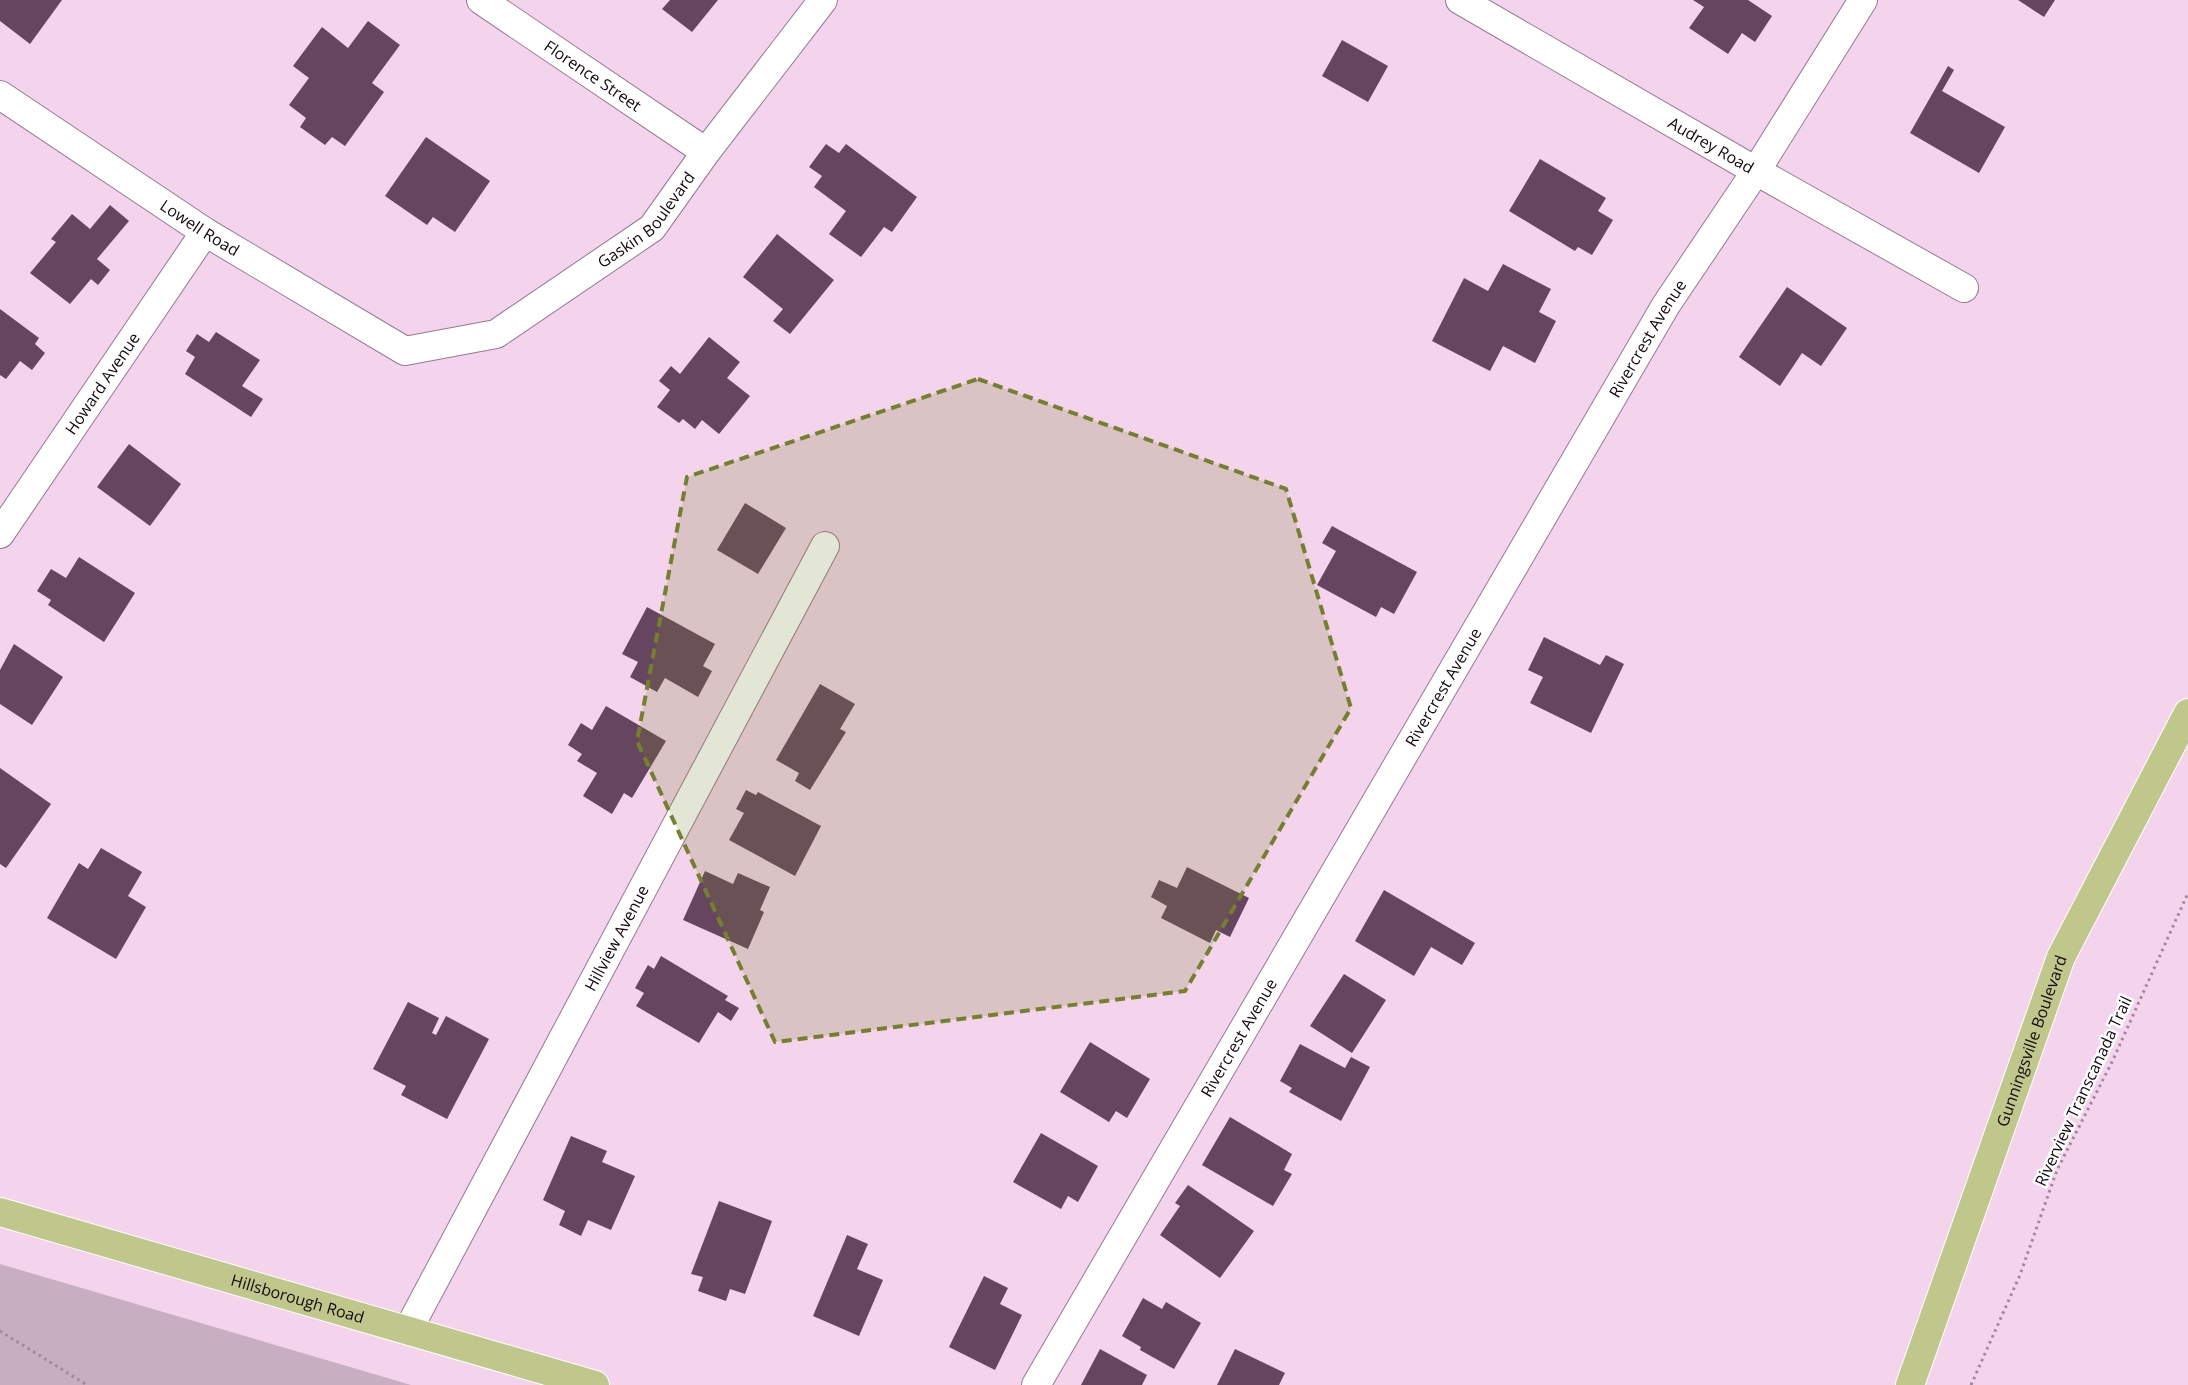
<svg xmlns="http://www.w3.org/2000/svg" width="2188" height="1385" viewBox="0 0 2188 1385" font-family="'Open Sans',sans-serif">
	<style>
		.green { fill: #c7aec1 }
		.building { fill: #664560 }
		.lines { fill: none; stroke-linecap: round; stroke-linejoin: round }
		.minor-casing { stroke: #967a90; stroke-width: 30 }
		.major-casing { stroke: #fff; stroke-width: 30 }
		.path { stroke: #9f889a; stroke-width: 3; stroke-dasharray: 2.5 4; stroke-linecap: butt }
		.minor { stroke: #fff; stroke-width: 28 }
		.major { stroke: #c0c78b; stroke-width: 28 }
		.marked { fill: #76802c; fill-opacity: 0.2; stroke: #76802c; stroke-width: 4; stroke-dasharray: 10 6; stroke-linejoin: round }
		.labels { text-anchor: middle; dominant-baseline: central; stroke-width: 5; stroke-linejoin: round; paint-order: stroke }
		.street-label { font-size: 16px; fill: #130911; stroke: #fff }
	</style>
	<rect width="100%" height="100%" fill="#f3d4ec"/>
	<!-- green -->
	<path class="green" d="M 0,1264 L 411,1385 L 0,1385 Z"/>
	<!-- building -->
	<g class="building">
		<path d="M 0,0 L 62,0 L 30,44 L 0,21 Z"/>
		<path d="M 670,0 L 718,0 L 692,32 L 662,9 Z"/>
		<path d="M 1693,0 L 1748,0 L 1772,16 L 1755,42 L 1742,33 L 1728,54 L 1689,28 L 1704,7 Z"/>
		<path d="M 2018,0 L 2055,0 L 2044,17 Z"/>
		<path d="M 368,21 L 400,45 L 372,83 L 384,92 L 345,146 L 332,137 L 325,145 L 300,127 L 306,118 L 289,105 L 309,78 L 293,66 L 322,27 L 348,48 Z"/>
		<path d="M 1342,40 L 1388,66 L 1368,102 L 1322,76 Z"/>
		<path d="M 1948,66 L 1954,70 L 1942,91 L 2005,127 L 1979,173 L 1910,133 Z"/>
		<path d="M 426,137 L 490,181 L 455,232 L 433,217 L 427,225 L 385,196 Z"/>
		<path d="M 826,144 L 839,153 L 846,144 L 917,197 L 892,232 L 884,227 L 861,257 L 829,234 L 846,211 L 814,187 L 822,176 L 809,167 Z"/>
		<path d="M 1540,159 L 1606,198 L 1598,211 L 1613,220 L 1592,255 L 1578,247 L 1575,251 L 1509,211 Z"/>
		<path d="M 110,205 L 129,221 L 97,259 L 110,270 L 98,285 L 91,279 L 70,304 L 30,273 L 56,242 L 51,239 L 72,214 L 90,229 Z"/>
		<path d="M 777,234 L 834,280 L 790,334 L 773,321 L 783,309 L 743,277 Z"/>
		<path d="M 1503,264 L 1551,289 L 1539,312 L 1556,321 L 1535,363 L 1503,346 L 1490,371 L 1432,341 L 1464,278 L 1488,291 Z"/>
		<path d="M 1787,287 L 1847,328 L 1821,366 L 1802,353 L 1780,386 L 1739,357 Z"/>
		<path d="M 0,309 L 39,338 L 35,344 L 45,353 L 32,370 L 20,361 L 6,379 L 0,375 Z"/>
		<path d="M 216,332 L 260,360 L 242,386 L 263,399 L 251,417 L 185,374 L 195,357 L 186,351 L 197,334 L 209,342 Z"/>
		<path d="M 709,337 L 740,362 L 727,378 L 750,396 L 719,434 L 702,420 L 695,429 L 683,419 L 679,423 L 657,407 L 670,390 L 659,381 L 671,366 L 680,374 Z"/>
		<path d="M 129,444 L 181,484 L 150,526 L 97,487 Z"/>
		<path d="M 745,503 L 786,528 L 758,574 L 717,550 Z"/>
		<path d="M 1332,526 L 1417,572 L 1394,614 L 1381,607 L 1376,617 L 1317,585 L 1336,551 L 1322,543 Z"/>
		<path d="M 79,557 L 135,593 L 104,642 L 48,605 L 51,600 L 37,591 L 51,569 L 66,578 Z"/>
		<path d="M 647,607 L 715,644 L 703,666 L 712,671 L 698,697 L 665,678 L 657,692 L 630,677 L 638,662 L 622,654 Z"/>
		<path d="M 1544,637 L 1600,665 L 1606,655 L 1624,664 L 1591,733 L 1530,703 L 1543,677 L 1528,670 Z"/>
		<path d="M 14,644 L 63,677 L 32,725 L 0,704 L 0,670 Z"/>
		<path d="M 820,684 L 855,704 L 840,729 L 846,732 L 810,790 L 795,781 L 799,773 L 776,760 Z"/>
		<path d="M 606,706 L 666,741 L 632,798 L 624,793 L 612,814 L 583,796 L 597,773 L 577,761 L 582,754 L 568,745 L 581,723 L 592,730 Z"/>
		<path d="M 0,768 L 51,804 L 6,868 L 0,864 Z"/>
		<path d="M 746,790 L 756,795 L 758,792 L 821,826 L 795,876 L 729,840 L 744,813 L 736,809 Z"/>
		<path d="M 101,848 L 142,872 L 128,896 L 146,907 L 116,959 L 47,918 L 79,863 L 88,869 Z"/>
		<path d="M 1187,867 L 1249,898 L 1230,937 L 1216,930 L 1210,943 L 1161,918 L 1167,906 L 1151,897 L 1159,880 L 1177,888 Z"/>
		<path d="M 705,871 L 733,884 L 738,873 L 770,887 L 760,910 L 764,912 L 748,949 L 683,920 Z"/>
		<path d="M 1384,890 L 1475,943 L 1462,965 L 1431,947 L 1414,976 L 1355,941 Z"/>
		<path d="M 661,956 L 728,996 L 725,1000 L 739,1008 L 731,1021 L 718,1012 L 699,1043 L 636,1006 L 644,993 L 635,988 L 648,965 L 654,969 Z"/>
		<path d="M 1344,974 L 1386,1000 L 1352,1053 L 1310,1026 Z"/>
		<path d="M 408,1002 L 439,1018 L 432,1033 L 436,1035 L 446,1016 L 489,1039 L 447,1119 L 401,1095 L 406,1086 L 373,1069 Z"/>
		<path d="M 1090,1042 L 1150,1079 L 1127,1118 L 1116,1111 L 1109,1122 L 1060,1092 Z"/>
		<path d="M 1300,1044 L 1345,1068 L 1351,1057 L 1370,1067 L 1341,1121 L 1289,1092 L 1292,1088 L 1280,1081 Z"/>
		<path d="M 1230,1117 L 1292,1154 L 1284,1170 L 1292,1174 L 1273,1206 L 1202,1165 Z"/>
		<path d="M 1041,1133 L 1098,1166 L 1078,1202 L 1068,1196 L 1061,1209 L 1013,1182 Z"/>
		<path d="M 571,1136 L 607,1151 L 602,1162 L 635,1176 L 611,1230 L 588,1220 L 581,1236 L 559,1225 L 565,1211 L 543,1200 Z"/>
		<path d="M 1188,1185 L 1254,1231 L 1220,1278 L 1160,1235 L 1180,1206 L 1175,1203 Z"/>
		<path d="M 719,1201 L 772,1221 L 745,1294 L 730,1289 L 726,1301 L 698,1291 L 703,1277 L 691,1274 Z"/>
		<path d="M 847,1235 L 868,1244 L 857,1269 L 883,1280 L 859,1336 L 813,1316 Z"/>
		<path d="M 984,1276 L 1008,1288 L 1000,1304 L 1022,1315 L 995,1370 L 949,1347 Z"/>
		<path d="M 1143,1298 L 1162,1309 L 1166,1302 L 1201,1323 L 1174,1369 L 1140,1350 L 1141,1347 L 1122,1336 Z"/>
		<path d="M 1100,1349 L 1147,1375 L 1142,1385 L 1081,1385 Z"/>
		<path d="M 1235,1349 L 1285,1373 L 1279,1385 L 1217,1385 Z"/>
	</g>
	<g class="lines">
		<!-- minor casing -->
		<g class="minor-casing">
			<g id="minor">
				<path id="s1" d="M 481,0 L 706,152"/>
				<path id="s2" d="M 1460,0 L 1756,171 L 1964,288"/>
				<path id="s3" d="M 0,95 L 205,232 L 405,351 L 496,334 L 652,228 L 706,152 L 823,0"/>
				<path id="s4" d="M 0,534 L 205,232"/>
				<path id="s5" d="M 408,1330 L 825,546"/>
				<path id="s6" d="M 1036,1385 L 1666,305 L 1756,171 L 1863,0"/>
			</g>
		</g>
		<!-- major casing -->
		<g class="major-casing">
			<g id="major">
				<path id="s7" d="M 0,1212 L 595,1385"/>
				<path id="s8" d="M 1910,1385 L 2061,957 L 2188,713"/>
			</g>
		</g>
		<!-- path -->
		<g class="path">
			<path d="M 0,1331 L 87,1385"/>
			<path d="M 1971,1385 L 2020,1275 L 2057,1170 L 2112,1062 L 2188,893"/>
		</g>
		<!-- minor -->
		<use href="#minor" class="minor"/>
		<!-- major -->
		<use href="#major" class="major"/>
	</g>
	<!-- marked area -->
	<path class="marked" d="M 978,379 L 1286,489 L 1351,708 L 1185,991 L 775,1042 L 637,741 L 687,477 Z"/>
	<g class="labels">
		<!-- street labels -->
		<g class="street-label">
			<text stroke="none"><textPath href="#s1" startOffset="135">Florence Street</textPath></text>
			<text stroke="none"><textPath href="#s2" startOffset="290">Audrey Road</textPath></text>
			<text stroke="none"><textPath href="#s3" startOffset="762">Gaskin Boulevard</textPath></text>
			<text stroke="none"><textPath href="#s3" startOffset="240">Lowell Road</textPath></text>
			<text stroke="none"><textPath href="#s6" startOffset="1212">Rivercrest Avenue</textPath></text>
			<text stroke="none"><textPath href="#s4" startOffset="182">Howard Avenue</textPath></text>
			<text stroke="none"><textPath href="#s6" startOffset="808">Rivercrest Avenue</textPath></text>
			<text stroke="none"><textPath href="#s5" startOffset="444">Hillview Avenue</textPath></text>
			<text stroke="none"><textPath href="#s6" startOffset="402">Rivercrest Avenue</textPath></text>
			<text stroke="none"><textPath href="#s8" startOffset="365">Gunningsville Boulevard</textPath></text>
			<text transform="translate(2083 1091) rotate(-65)">Riverview Transcanada Trail</text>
			<text stroke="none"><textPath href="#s7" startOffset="310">Hillsborough Road</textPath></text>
		</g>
	</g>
</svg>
